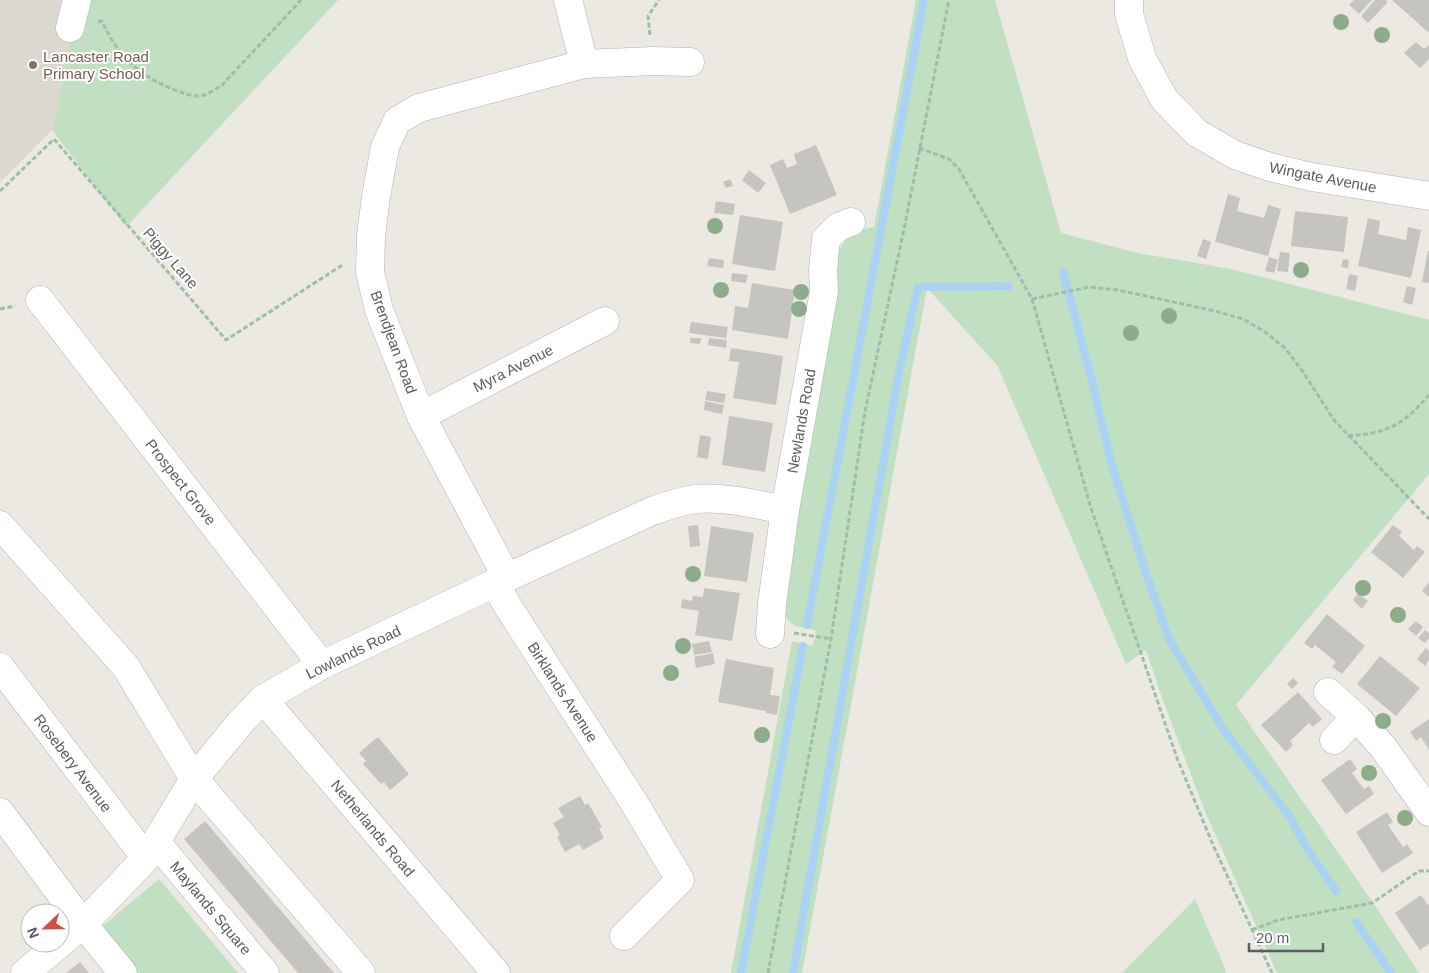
<svg xmlns="http://www.w3.org/2000/svg" width="1429" height="973" viewBox="0 0 1429 973" font-family="Helvetica,sans-serif">
	<style>
		.education { fill: #dbd8d0 }
		.green { fill: #c1e0c2 }
		.lines { fill: none; stroke-linecap: round; stroke-linejoin: round }
		.stream { stroke: #aad2f3; stroke-width: 8 }
		.building { fill: #c6c4be }
		.minor-casing { stroke: #afb2b6; stroke-width: 29 }
		.path { stroke: #9bc0a7; stroke-width: 3; stroke-dasharray: 5 2.5; stroke-linecap: butt }
		.minor { stroke: #fff; stroke-width: 28 }
		.tree { fill: #8cac8a }
		.education-dot { fill: #8d6e63; stroke: #fff; stroke-width: 2 }
		.labels { text-anchor: middle; dominant-baseline: central; stroke-width: 4; stroke-linejoin: round; paint-order: stroke }
		.education-label { font-size: 15px; fill: #785e54; stroke: #fff; text-anchor: start }
		.street-label { font-size: 15px; fill: #5a5d61; stroke: #fff }
	</style>
	<rect width="100%" height="100%" fill="#ebe9e2"/>
	<!-- education -->
	<path class="education" d="M 0,0 L 80,0 L 52,130 L 0,182 Z"/>
	<!-- green -->
	<g class="green">
		<path d="M 80,0 L 338,0 L 126,227 L 52,130 Z"/>
		<path d="M 916,0 L 995,0 L 1061,233 L 1142,254 L 1192,262 L 1235,270 L 1429,320 L 1429,474 L 1236,705 L 1376,907 L 1419,973 L 1277,973 L 1204,809 L 1162,698 L 1146,650 L 1126,664 L 997,365 L 927,288 L 802,973 L 731,973 L 792,641 L 813,646 L 816,631 C 798,625 791,630 783,610 L 838,253 C 848,234 853,231 874,227 Z"/>
		<path d="M 159,879 L 238,973 L 136,973 L 99,929 Z"/>
		<path d="M 1195,899 L 1227,973 L 1122,973 Z"/>
	</g>
	<g class="lines">
		<!-- stream -->
		<g class="stream">
			<path d="M 1063,272 L 1092,381 L 1111,462 L 1145,570 L 1169,639 L 1223,729 L 1290,817 L 1306,847 L 1336,891"/>
			<path d="M 807,625 L 924,0"/>
			<path d="M 1356,922 L 1391,973"/>
			<path d="M 741,973 L 803,646"/>
			<path d="M 793,973 L 900,367 L 918,287 L 1009,286"/>
		</g>
	</g>
	<!-- building -->
	<g class="building">
		<path d="M 1354,0 L 1372,0 L 1359,14 L 1349,5 Z"/>
		<path d="M 1375,0 L 1386,0 L 1388,2 L 1368,23 L 1361,16 Z"/>
		<path d="M 1392,0 L 1429,0 L 1429,31 L 1428,32 Z"/>
		<path d="M 1416,42 L 1424,49 L 1429,45 L 1429,59 L 1420,68 L 1404,53 Z"/>
		<path d="M 816,145 L 837,195 L 790,214 L 770,165 L 783,159 L 787,168 L 797,164 L 794,154 Z"/>
		<path d="M 749,170 L 766,183 L 758,193 L 742,180 Z"/>
		<path d="M 730,179 L 733,186 L 726,188 L 723,182 Z"/>
		<path d="M 1228,194 L 1240,198 L 1237,211 L 1264,218 L 1268,205 L 1281,209 L 1268,256 L 1215,242 Z"/>
		<path d="M 716,201 L 735,204 L 733,215 L 714,213 Z"/>
		<path d="M 1295,211 L 1348,217 L 1344,252 L 1291,246 Z"/>
		<path d="M 740,215 L 783,222 L 775,271 L 732,264 Z"/>
		<path d="M 1368,218 L 1380,221 L 1378,234 L 1391,237 L 1406,240 L 1408,227 L 1421,230 L 1411,278 L 1358,266 Z"/>
		<path d="M 1203,239 L 1211,242 L 1206,259 L 1197,256 Z"/>
		<path d="M 1428,251 L 1429,251 L 1429,283 L 1422,282 Z"/>
		<path d="M 1280,252 L 1290,253 L 1288,272 L 1277,271 Z"/>
		<path d="M 1269,257 L 1278,260 L 1274,273 L 1265,271 Z"/>
		<path d="M 709,258 L 724,260 L 723,268 L 707,266 Z"/>
		<path d="M 1343,259 L 1349,260 L 1348,268 L 1341,267 Z"/>
		<path d="M 732,273 L 748,275 L 746,283 L 731,281 Z"/>
		<path d="M 1349,274 L 1358,276 L 1355,291 L 1346,289 Z"/>
		<path d="M 752,283 L 795,290 L 788,339 L 732,330 L 735,306 L 748,308 Z"/>
		<path d="M 1407,286 L 1416,288 L 1412,305 L 1403,302 Z"/>
		<path d="M 691,322 L 728,327 L 726,338 L 689,333 Z"/>
		<path d="M 690,338 L 701,338 L 700,344 L 690,343 Z"/>
		<path d="M 709,338 L 727,340 L 726,348 L 708,345 Z"/>
		<path d="M 731,348 L 783,356 L 776,405 L 733,398 L 739,362 L 729,361 Z"/>
		<path d="M 707,391 L 726,394 L 724,403 L 705,400 Z"/>
		<path d="M 705,401 L 724,405 L 722,414 L 704,410 Z"/>
		<path d="M 729,416 L 773,423 L 765,472 L 722,465 Z"/>
		<path d="M 700,435 L 711,437 L 708,459 L 697,457 Z"/>
		<path d="M 698,525 L 700,546 L 690,547 L 688,526 Z"/>
		<path d="M 1393,525 L 1402,532 L 1399,536 L 1414,550 L 1417,546 L 1425,552 L 1403,578 L 1371,552 Z"/>
		<path d="M 711,526 L 754,533 L 747,582 L 704,576 Z"/>
		<path d="M 1429,582 L 1429,597 L 1422,591 Z"/>
		<path d="M 704,588 L 740,593 L 732,641 L 695,635 L 699,611 L 681,608 L 682,599 L 692,601 L 693,596 L 703,597 Z"/>
		<path d="M 1358,593 L 1368,601 L 1362,609 L 1353,600 Z"/>
		<path d="M 1327,614 L 1365,646 L 1342,674 L 1332,667 L 1336,662 L 1315,645 L 1312,649 L 1304,643 Z"/>
		<path d="M 1416,621 L 1423,627 L 1416,636 L 1408,629 Z"/>
		<path d="M 1425,630 L 1429,633 L 1429,638 L 1425,643 L 1418,638 Z"/>
		<path d="M 709,641 L 712,652 L 694,655 L 692,644 Z"/>
		<path d="M 1426,648 L 1429,651 L 1429,660 L 1425,666 L 1417,659 Z"/>
		<path d="M 713,653 L 715,664 L 696,668 L 694,657 Z"/>
		<path d="M 1380,656 L 1420,688 L 1396,716 L 1357,684 Z"/>
		<path d="M 726,659 L 774,668 L 770,695 L 780,696 L 777,715 L 766,713 L 766,711 L 718,702 Z"/>
		<path d="M 1293,678 L 1298,683 L 1292,689 L 1287,684 Z"/>
		<path d="M 1298,692 L 1322,719 L 1313,727 L 1309,723 L 1290,741 L 1293,745 L 1286,752 L 1261,725 Z"/>
		<path d="M 1429,719 L 1429,750 L 1421,737 L 1416,741 L 1410,732 Z"/>
		<path d="M 378,737 L 409,774 L 390,790 L 384,782 L 381,784 L 363,764 L 366,761 L 359,753 Z"/>
		<path d="M 1350,759 L 1357,769 L 1352,773 L 1364,789 L 1369,786 L 1374,794 L 1346,814 L 1321,780 Z"/>
		<path d="M 580,796 L 585,805 L 588,803 L 602,827 L 599,828 L 604,838 L 583,850 L 579,844 L 565,852 L 557,837 L 560,835 L 553,823 L 564,817 L 558,808 Z"/>
		<path d="M 1387,812 L 1393,822 L 1388,825 L 1403,847 L 1407,844 L 1413,853 L 1382,873 L 1356,832 Z"/>
		<path d="M 205,821 L 321,958 L 334,973 L 298,973 L 184,839 Z"/>
		<path d="M 1421,895 L 1428,905 L 1429,904 L 1429,944 L 1420,950 L 1395,913 Z"/>
		<path d="M 80,962 L 89,973 L 66,973 Z"/>
	</g>
	<g class="lines">
		<!-- minor casing -->
		<g class="minor-casing">
			<g id="minor">
				<path d="M 568,0 L 584,64"/>
				<path d="M 1129,0 L 1129,14 L 1142,58 L 1164,99 L 1197,133 L 1235,155 L 1270,167 L 1312,177 L 1429,196"/>
				<path d="M 70,28 L 77,0"/>
				<path d="M 40,300 L 322,665"/>
				<path d="M 421,416 L 605,321"/>
				<path d="M 0,525 L 126,667 L 194,779 L 361,973"/>
				<path d="M 507,578 L 421,416 L 379,310 L 370,272 L 371,236 L 376,197 L 385,147 L 397,121 L 419,108 L 584,64 L 653,61 L 690,62"/>
				<path d="M 495,583 L 507,605 L 633,801 L 680,880 L 624,936"/>
				<path d="M 770,634 L 772,604 L 785,510 L 824,291 L 823,270 L 826,239 L 838,227 L 851,222"/>
				<path d="M 0,667 L 146,858"/>
				<path d="M 1328,692 L 1356,717 L 1383,747 L 1429,812"/>
				<path d="M 263,699 L 496,973"/>
				<path d="M 1334,740 L 1356,717"/>
				<path d="M 0,812 L 83,924 L 123,973"/>
				<path d="M 156,842 L 265,973"/>
				<path d="M 25,973 L 83,924 L 146,858 L 194,779 L 240,723 L 263,699 L 322,665 L 495,583 L 652,511 C 666,506 681,501 696,499 C 723,496 759,505 785,510"/>
			</g>
		</g>
		<!-- path -->
		<g class="path">
			<path d="M 98,22 L 102,21 C 117,55 138,75 172,89 C 181,92 189,96 198,96 C 207,96 216,89 223,84 L 301,0"/>
			<path d="M 650,35 L 648,16 L 659,0"/>
			<path d="M 919,148 L 949,159 L 959,169 L 1032,299 L 1091,508 L 1177,758 L 1213,845 L 1272,973"/>
			<path d="M 0,191 L 54,139 L 226,340 L 344,264"/>
			<path d="M 1032,299 L 1089,287 L 1118,290 L 1215,311 L 1243,319 L 1265,332 L 1285,348 L 1303,372 L 1334,420 L 1429,519"/>
			<path d="M 0,309 L 15,306"/>
			<path d="M 1348,436 C 1388,433 1403,425 1429,395"/>
			<path d="M 794,633 L 831,639"/>
			<path d="M 1252,930 L 1278,920 L 1372,903 L 1419,871 L 1429,871"/>
			<path d="M 768,973 L 831,639 L 865,411 L 903,234 L 949,0"/>
		</g>
		<!-- minor -->
		<use href="#minor" class="minor"/>
	</g>
	<!-- trees -->
	<g class="tree">
		<circle cx="1341" cy="22" r="8"/>
		<circle cx="1382" cy="35" r="8"/>
		<circle cx="715" cy="226" r="8"/>
		<circle cx="1301" cy="270" r="8"/>
		<circle cx="721" cy="290" r="8"/>
		<circle cx="801" cy="292" r="8"/>
		<circle cx="799" cy="309" r="8"/>
		<circle cx="1169" cy="316" r="8"/>
		<circle cx="1131" cy="333" r="8"/>
		<circle cx="693" cy="574" r="8"/>
		<circle cx="1363" cy="588" r="8"/>
		<circle cx="1398" cy="615" r="8"/>
		<circle cx="683" cy="646" r="8"/>
		<circle cx="671" cy="673" r="8"/>
		<circle cx="1383" cy="721" r="8"/>
		<circle cx="762" cy="735" r="8"/>
		<circle cx="1369" cy="773" r="8"/>
		<circle cx="1405" cy="818" r="8"/>
	</g>
	<!-- markers -->
	<circle class="education-dot" cx="33" cy="65" r="5"/>
	<g class="labels">
		<!-- education labels -->
		<g class="education-label">
			<text x="43" y="56">Lancaster Road<tspan x="43" dy="17">Primary School</tspan></text>
		</g>
		<!-- street labels -->
		<g class="street-label">
			<text transform="translate(1323 177) rotate(11)">Wingate Avenue</text>
			<text transform="translate(171 258) rotate(49)">Piggy Lane</text>
			<text transform="translate(394 342) rotate(70)">Brendjean Road</text>
			<text transform="translate(513 368) rotate(-27)">Myra Avenue</text>
			<text transform="translate(801 421) rotate(-80)">Newlands Road</text>
			<text transform="translate(181 482) rotate(52)">Prospect Grove</text>
			<text transform="translate(353 652) rotate(-26)">Lowlands Road</text>
			<text transform="translate(563 692) rotate(57)">Birklands Avenue</text>
			<text transform="translate(73 763) rotate(53)">Rosebery Avenue</text>
			<text transform="translate(373 828) rotate(50)">Netherlands Road</text>
			<text transform="translate(211 908) rotate(50)">Maylands Square</text>
		</g>
	</g>
	<!-- north arrow -->
	<g transform="translate(45 928) rotate(248)"><circle r="24" fill="#ffffff" stroke="#bdbec0"/>
	<path d="M0-4L9 19L0 12L-9 19Z" fill="#d14f41"/>
	<text y="-8" font-size="14" font-weight="bold" text-anchor="middle" fill="#5a5d61">N</text>
	</g>
	<!-- scale -->
	<path d="M1249 943v8h74v-8" fill="none" stroke="#5a5d61" stroke-width="2.5"/>
	<text x="1256" y="943" font-size="15" fill="#5a5d61" stroke="#ffffff" stroke-width="4" paint-order="stroke">20 m</text>
</svg>
